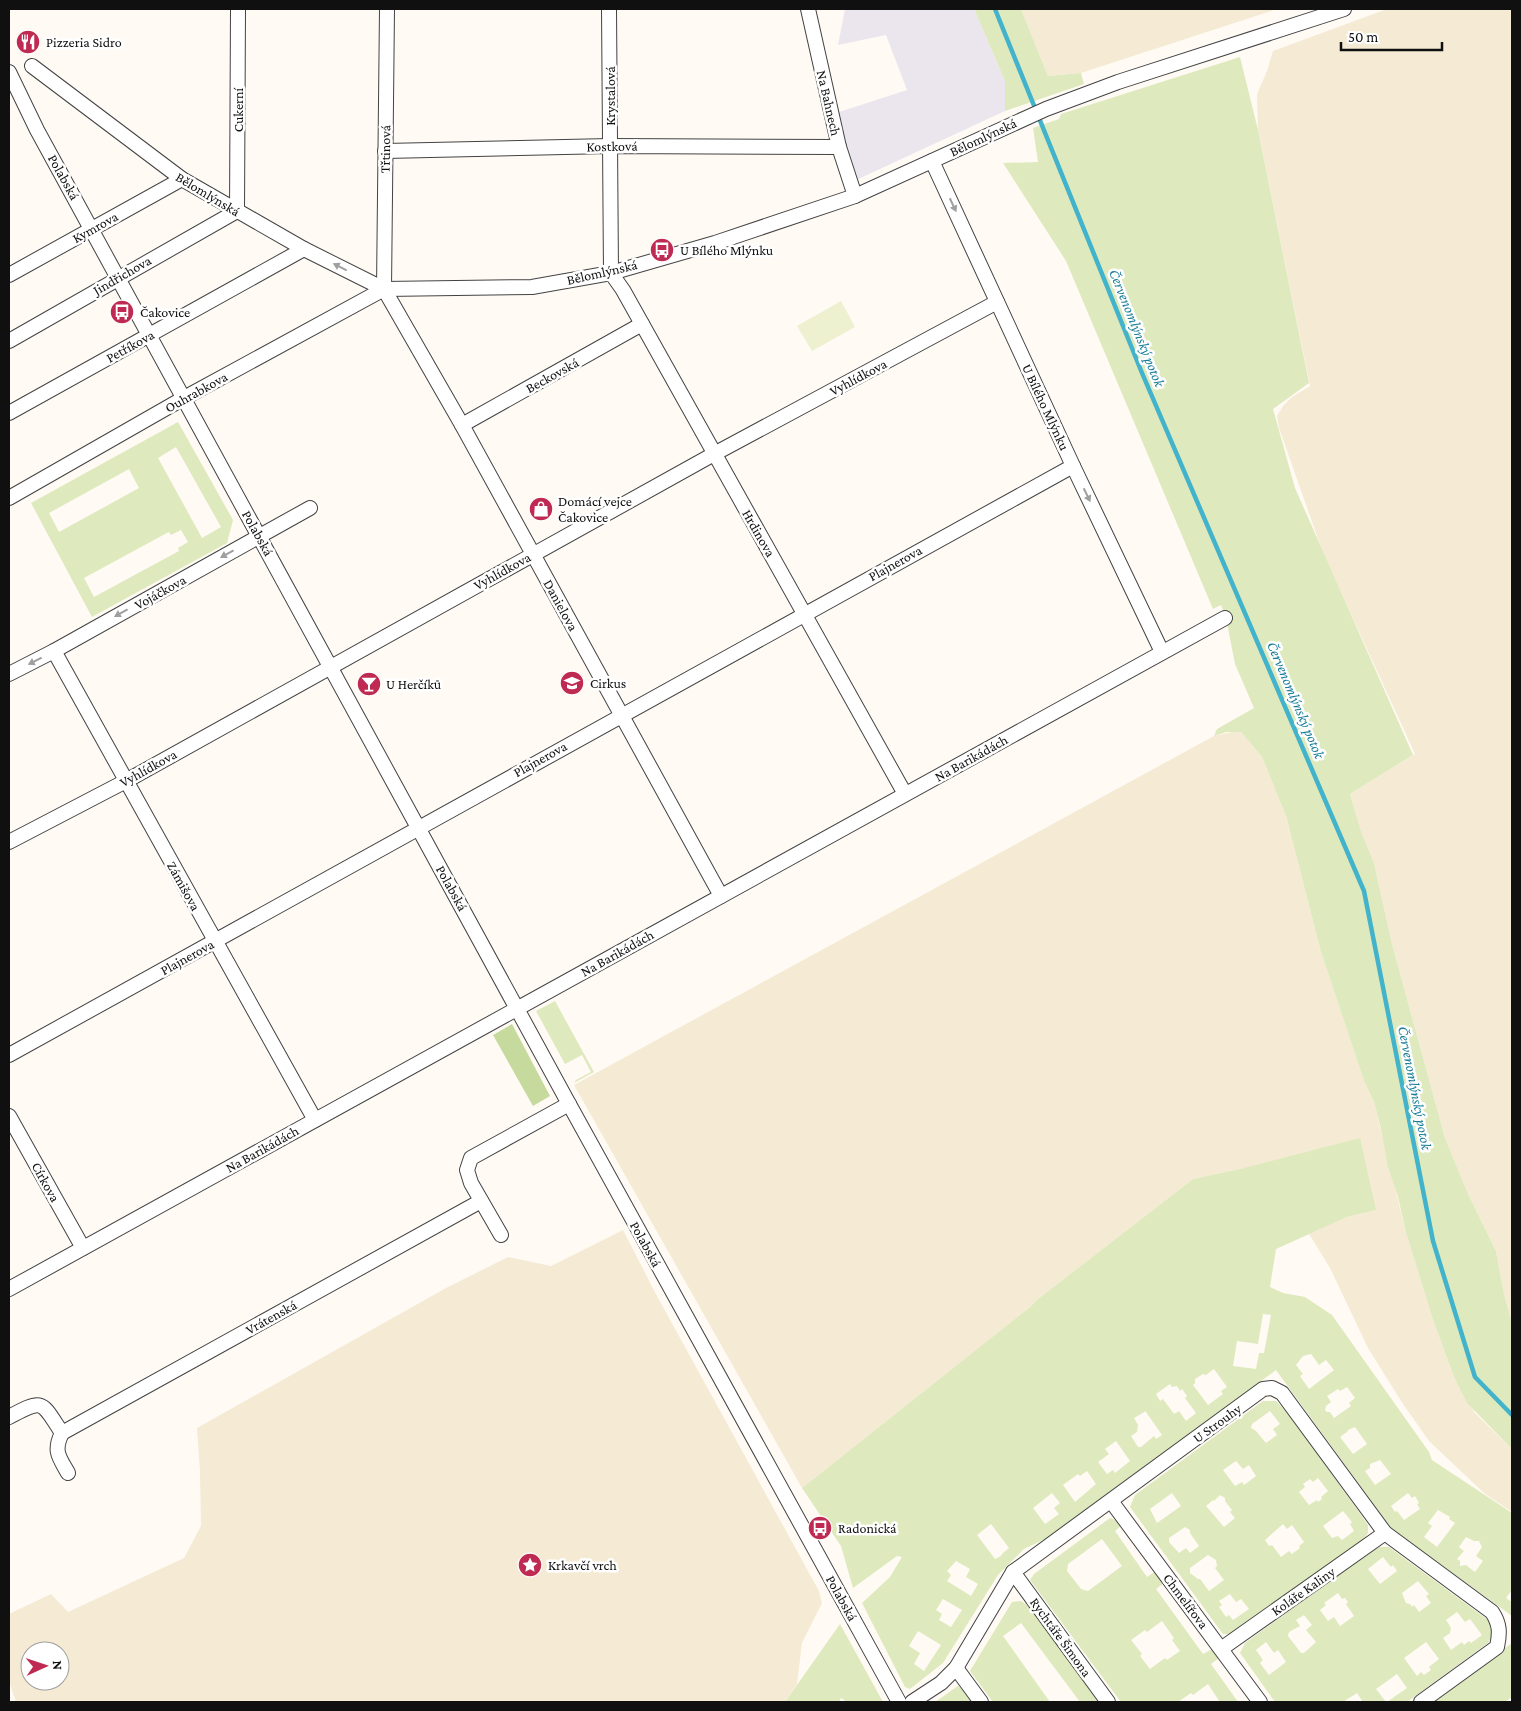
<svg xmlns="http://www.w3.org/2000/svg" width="1521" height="1711" viewBox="0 0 1521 1711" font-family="'Crimson Pro',serif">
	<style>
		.industrial { fill: #ebe6ee }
		.farmland { fill: #f5ebd4; fill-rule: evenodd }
		.green { fill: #deeabd; fill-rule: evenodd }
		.forest { fill: #c6da9d }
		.pitch { fill: #edf1cf }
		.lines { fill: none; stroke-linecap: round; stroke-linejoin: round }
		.stream { stroke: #42b3cb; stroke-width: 4.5 }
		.minor-casing { stroke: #434343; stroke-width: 16 }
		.minor { stroke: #fff; stroke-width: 14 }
		.oneway { fill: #9f9f9f }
		.labels { text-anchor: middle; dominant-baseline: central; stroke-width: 5; stroke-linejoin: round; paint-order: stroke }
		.poi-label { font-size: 14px; fill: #101010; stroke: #fff; text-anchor: start }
		.street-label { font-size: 14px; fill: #101010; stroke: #fff }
		.water-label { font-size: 15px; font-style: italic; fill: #1a7e9b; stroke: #fff }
	</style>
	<rect width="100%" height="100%" fill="#fffaf4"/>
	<!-- industrial -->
	<path class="industrial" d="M 845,9 L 974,9 L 1005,81 L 1005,111 L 854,181 L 844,148 L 839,112 L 907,90 L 886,35 L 838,45 Z"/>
	<!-- farmland -->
	<g class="farmland">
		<path d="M 1021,9 L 1277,9 L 1081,73 L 1048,76 Z"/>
		<path d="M 1387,9 L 1512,9 L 1512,1323 L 1504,1294 L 1496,1251 L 1469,1196 L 1445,1138 L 1392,944 L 1374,863 L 1361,831 L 1350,794 L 1415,754 L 1323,553 L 1279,428 L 1277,416 L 1283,406 L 1292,397 L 1310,386 L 1258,130 L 1257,94 L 1267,71 L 1273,51 Z"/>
		<path d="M 1236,731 L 1241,732 L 1262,757 L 1286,816 L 1321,952 L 1364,1081 L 1374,1102 L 1406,1233 L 1433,1320 L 1454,1377 L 1475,1413 L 1512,1449 L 1512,1512 L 1485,1494 L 1429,1441 L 1401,1401 L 1368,1348 L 1330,1268 L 1309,1234 L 1347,1217 L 1376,1210 L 1244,1168 L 1193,1179 L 1038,1299 L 1030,1307 L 802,1488 L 574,1085 L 1214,736 Z"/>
		<path d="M 623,1230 L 657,1296 L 819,1591 L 822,1603 L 802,1643 L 797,1684 L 785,1702 L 16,1702 L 9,1681 L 9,1614 L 51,1594 L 68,1612 L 184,1558 L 201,1526 L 200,1472 L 197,1428 L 446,1288 L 508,1257 L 551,1266 ZM 30,1651 L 60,1651 L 60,1681 L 30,1681 Z"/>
	</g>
	<!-- green -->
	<g class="green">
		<path d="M 974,9 L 1021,9 L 1048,76 L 1081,73 L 1084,84 L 1005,111 L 1005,81 Z"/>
		<path d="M 1240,57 L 1258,130 L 1309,383 L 1273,409 L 1295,488 L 1413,755 L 1350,794 L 1361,831 L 1374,863 L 1392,944 L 1445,1138 L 1469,1196 L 1496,1251 L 1504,1294 L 1512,1323 L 1512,1449 L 1467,1403 L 1454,1377 L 1433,1320 L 1406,1233 L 1398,1197 L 1388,1167 L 1381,1129 L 1374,1102 L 1364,1081 L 1321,952 L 1286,816 L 1262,757 L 1241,732 L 1226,732 L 1214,736 L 1217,729 L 1254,708 L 1235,664 L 1226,618 L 1221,605 L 1213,609 L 1066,261 L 1003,163 L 1038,162 L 1033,128 L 1059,119 L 1061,114 Z"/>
		<path d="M 178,422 L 233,520 L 227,543 L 92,617 L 31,503 ZM 176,447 L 221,527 L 202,538 L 158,458 ZM 129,469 L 139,488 L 59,532 L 49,513 ZM 181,530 L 188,542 L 178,548 L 179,551 L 94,597 L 84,578 L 165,534 L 169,532 L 171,535 Z"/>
		<path d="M 555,1001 L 594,1072 L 574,1083 L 576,1080 L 591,1072 L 582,1055 L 565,1064 L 536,1011 Z"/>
		<path d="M 1360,1138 L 1376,1210 L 1347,1217 L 1276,1249 L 1270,1287 L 1283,1293 L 1305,1297 L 1332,1315 L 1429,1452 L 1432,1460 L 1512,1513 L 1512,1590 L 1506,1598 L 1512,1602 L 1512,1616 L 1391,1528 L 1276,1370 L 1045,1539 L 1024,1549 L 998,1575 L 943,1663 L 910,1689 L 905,1687 L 862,1603 L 890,1577 L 902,1557 L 897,1556 L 853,1588 L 841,1546 L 802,1488 L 1030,1307 L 1038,1299 L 1193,1179 L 1244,1168 ZM 1263,1314 L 1271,1315 L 1264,1353 L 1259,1353 L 1256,1369 L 1233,1366 L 1237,1341 L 1258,1344 ZM 1311,1354 L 1319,1365 L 1326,1360 L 1334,1370 L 1309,1389 L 1300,1376 L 1303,1374 L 1296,1365 L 1303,1356 ZM 1214,1369 L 1227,1387 L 1221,1391 L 1223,1394 L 1208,1405 L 1193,1385 L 1195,1383 L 1195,1379 L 1203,1374 L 1206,1375 ZM 1170,1384 L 1172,1387 L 1177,1386 L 1180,1391 L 1182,1389 L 1187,1396 L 1185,1398 L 1196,1413 L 1186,1421 L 1179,1411 L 1174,1414 L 1163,1399 L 1160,1401 L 1156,1394 ZM 1347,1387 L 1355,1398 L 1349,1403 L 1351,1406 L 1334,1418 L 1330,1412 L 1327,1412 L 1325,1410 L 1326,1406 L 1331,1402 L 1327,1396 L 1338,1389 L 1340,1391 ZM 1146,1411 L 1146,1412 L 1162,1435 L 1156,1439 L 1154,1436 L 1141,1447 L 1138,1447 L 1131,1436 L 1137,1432 L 1138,1425 L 1134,1418 ZM 1355,1427 L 1367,1444 L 1353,1454 L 1340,1437 L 1347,1432 L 1348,1430 ZM 1116,1441 L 1130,1461 L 1115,1473 L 1113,1470 L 1107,1474 L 1098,1462 L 1109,1454 L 1105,1449 ZM 1380,1460 L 1391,1474 L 1375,1485 L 1365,1471 L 1370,1468 L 1370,1464 ZM 1087,1471 L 1096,1484 L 1075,1502 L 1063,1485 L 1078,1474 L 1080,1476 ZM 1052,1493 L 1060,1503 L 1054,1508 L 1059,1514 L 1045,1524 L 1033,1508 ZM 1408,1493 L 1412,1498 L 1415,1496 L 1419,1503 L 1417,1504 L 1420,1509 L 1404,1520 L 1397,1511 L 1395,1512 L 1391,1506 ZM 1438,1510 L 1450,1517 L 1449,1519 L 1455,1523 L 1437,1547 L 1424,1537 L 1432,1526 L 1428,1523 ZM 991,1524 L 1009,1548 L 1002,1554 L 1001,1556 L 995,1559 L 977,1535 ZM 1466,1537 L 1474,1541 L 1479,1541 L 1482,1547 L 1476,1556 L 1483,1561 L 1475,1572 L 1466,1565 L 1460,1566 L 1460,1561 L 1457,1559 L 1464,1551 L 1459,1547 ZM 956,1561 L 970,1569 L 966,1577 L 978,1584 L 971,1596 L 947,1581 L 951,1575 L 947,1571 ZM 943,1599 L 962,1610 L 951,1627 L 939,1620 L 942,1614 L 936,1610 ZM 918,1631 L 941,1645 L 924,1671 L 914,1664 L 920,1653 L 909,1646 Z"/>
		<path d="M 1263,1401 L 1276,1401 L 1289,1414 L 1368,1525 L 1368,1533 L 1363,1540 L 1235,1634 L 1223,1634 L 1130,1507 L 1135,1495 ZM 1270,1411 L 1280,1424 L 1273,1429 L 1277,1435 L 1266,1443 L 1256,1431 L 1251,1428 L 1252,1424 ZM 1236,1461 L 1243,1469 L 1249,1465 L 1256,1476 L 1244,1485 L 1242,1482 L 1235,1486 L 1223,1470 ZM 1318,1478 L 1328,1491 L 1321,1497 L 1322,1499 L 1318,1502 L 1317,1500 L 1309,1505 L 1299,1492 L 1305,1487 L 1303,1484 L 1310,1479 L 1313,1482 ZM 1172,1493 L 1181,1506 L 1157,1523 L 1150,1509 ZM 1220,1495 L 1225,1498 L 1225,1501 L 1232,1510 L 1230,1512 L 1235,1518 L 1224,1527 L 1206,1506 L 1213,1500 L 1214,1501 ZM 1343,1511 L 1352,1522 L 1350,1524 L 1354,1531 L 1342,1540 L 1338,1536 L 1332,1538 L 1323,1526 ZM 1283,1524 L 1287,1529 L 1292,1525 L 1304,1542 L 1299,1546 L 1300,1548 L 1292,1554 L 1289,1551 L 1281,1557 L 1272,1545 L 1269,1546 L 1265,1540 ZM 1185,1527 L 1190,1530 L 1190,1533 L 1199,1546 L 1190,1553 L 1186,1548 L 1179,1553 L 1169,1542 L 1169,1538 ZM 1208,1555 L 1216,1560 L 1217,1566 L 1215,1568 L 1224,1580 L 1209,1591 L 1200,1579 L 1198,1579 L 1190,1573 L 1190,1568 ZM 1230,1594 L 1236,1602 L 1241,1599 L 1249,1609 L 1233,1620 L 1229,1615 L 1226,1617 L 1219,1607 L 1222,1605 L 1219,1601 Z"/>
		<path d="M 1110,1518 L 1118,1521 L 1122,1525 L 1115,1531 L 1147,1577 L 1156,1571 L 1164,1583 L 1156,1589 L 1203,1654 L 1212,1649 L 1219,1658 L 1211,1664 L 1238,1702 L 1220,1702 L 1208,1684 L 1193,1695 L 1191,1693 L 1178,1702 L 1121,1702 L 1030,1580 L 1034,1574 ZM 1102,1539 L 1122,1566 L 1088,1591 L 1081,1589 L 1067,1571 L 1068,1564 ZM 1162,1621 L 1174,1638 L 1172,1640 L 1180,1651 L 1167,1660 L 1165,1658 L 1150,1669 L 1140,1656 L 1142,1654 L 1131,1640 L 1145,1630 L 1147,1632 Z"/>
		<path d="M 1380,1547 L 1389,1547 L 1488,1620 C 1495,1628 1493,1634 1488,1643 L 1407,1702 L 1387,1702 L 1407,1688 L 1397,1674 L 1376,1689 L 1386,1702 L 1363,1702 L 1357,1693 L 1343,1702 L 1275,1702 L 1240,1653 L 1245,1643 L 1374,1549 ZM 1383,1557 L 1391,1567 L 1393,1565 L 1397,1571 L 1380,1584 L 1368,1569 ZM 1418,1581 L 1429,1594 L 1426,1596 L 1431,1603 L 1419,1612 L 1414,1605 L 1412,1607 L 1410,1604 L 1406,1603 L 1402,1593 ZM 1338,1593 L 1342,1599 L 1345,1598 L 1348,1602 L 1346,1604 L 1354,1616 L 1340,1626 L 1334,1617 L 1328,1621 L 1320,1610 L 1326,1605 L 1324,1603 ZM 1457,1612 L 1465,1622 L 1470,1619 L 1482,1635 L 1471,1643 L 1469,1641 L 1464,1645 L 1462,1642 L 1451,1650 L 1443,1638 L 1450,1633 L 1451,1628 L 1446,1620 ZM 1304,1615 L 1312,1625 L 1306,1630 L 1316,1642 L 1304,1653 L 1301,1653 L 1288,1636 L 1289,1632 L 1300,1626 L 1296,1620 ZM 1266,1642 L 1274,1653 L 1278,1650 L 1286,1662 L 1269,1675 L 1260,1663 L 1263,1660 L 1256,1650 ZM 1426,1642 L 1439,1659 L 1429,1667 L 1431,1670 L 1424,1675 L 1421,1672 L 1417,1676 L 1404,1658 Z"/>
		<path d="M 1021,1601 L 1029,1606 L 1100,1702 L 1080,1702 L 1021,1623 L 1003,1636 L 1050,1702 L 993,1702 L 970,1671 L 1012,1602 Z"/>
		<path d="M 840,1624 L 883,1702 L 847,1702 L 841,1698 L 839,1702 L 785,1702 Z"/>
		<path d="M 1512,1643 L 1512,1697 L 1505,1702 L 1430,1702 Z"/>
		<path d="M 958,1686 L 966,1690 L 975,1702 L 935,1702 Z"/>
	</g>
	<!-- forest -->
	<path class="forest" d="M 512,1024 L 550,1096 L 533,1106 L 493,1035 Z"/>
	<!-- pitch -->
	<path class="pitch" d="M 841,301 L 855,327 L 812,351 L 797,326 Z"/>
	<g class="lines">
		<!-- stream -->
		<path class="stream" d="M 995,9 L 1142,373 L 1364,891 L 1433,1241 L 1475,1377 L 1512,1415"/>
		<!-- minor casing -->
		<g class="minor-casing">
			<g id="minor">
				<path d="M 609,9 L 611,273 L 623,290 L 905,794"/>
				<path d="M 808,9 L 839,147 L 855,196"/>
				<path d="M 32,66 L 182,179 L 304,249 L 384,289 L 532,287 L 611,273 L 715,243 L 855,196 L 1046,109 L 1118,82 L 1344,9"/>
				<path d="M 9,72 L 37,130 L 569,1104 L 899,1702"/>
				<path d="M 385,151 L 610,146 L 839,147"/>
				<path d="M 932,161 L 1073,466 L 1162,652"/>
				<path d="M 237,211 L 238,9"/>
				<path d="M 9,275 L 182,179"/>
				<path d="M 384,289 L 462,425 L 721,896"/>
				<path d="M 384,289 L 387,9"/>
				<path d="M 9,341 L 237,211"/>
				<path d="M 9,413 L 304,249"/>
				<path d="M 462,425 L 642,324"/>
				<path d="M 9,498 L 184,398 L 384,289"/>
				<path d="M 54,651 L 315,1120"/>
				<path d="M 9,674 L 54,651 L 310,508"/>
				<path d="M 9,842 L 126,781 L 714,454 L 997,302"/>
				<path d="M 9,1055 L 1073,466"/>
				<path d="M 9,1116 L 83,1248"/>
				<path d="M 501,1235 L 471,1183 L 467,1170 L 471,1158 L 569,1104"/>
				<path d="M 9,1289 L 1225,618"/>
				<path d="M 9,1417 C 44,1398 41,1401 62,1433 C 53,1451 59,1457 68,1473"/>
				<path d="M 62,1433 L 481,1201"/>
				<path d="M 1111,1501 L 1260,1702"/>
				<path d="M 1013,1572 L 1108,1702"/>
				<path d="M 1221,1649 L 1385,1533"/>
				<path d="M 956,1668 L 981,1702"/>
				<path d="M 912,1702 L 941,1683 L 956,1668 L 1013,1572 L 1263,1389 L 1272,1388 L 1282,1393 L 1385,1533 L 1492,1612 C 1500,1624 1500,1633 1497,1647 L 1421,1702"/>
			</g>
		</g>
		<!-- minor -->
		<use href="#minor" class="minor"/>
	</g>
	<!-- one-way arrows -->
	<defs><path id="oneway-solid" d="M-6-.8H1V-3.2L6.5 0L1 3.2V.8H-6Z" transform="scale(1.25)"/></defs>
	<g class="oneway">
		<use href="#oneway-solid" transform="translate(953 205) rotate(65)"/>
		<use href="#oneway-solid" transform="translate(340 267) rotate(-153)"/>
		<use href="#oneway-solid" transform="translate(1087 495) rotate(64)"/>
		<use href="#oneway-solid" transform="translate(227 554) rotate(151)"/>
		<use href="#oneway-solid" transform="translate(121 613) rotate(151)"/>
		<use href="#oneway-solid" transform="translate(35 661) rotate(153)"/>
	</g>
	<!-- icons -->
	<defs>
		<g id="restaurant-disc" transform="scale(1.25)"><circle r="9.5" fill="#bf2a52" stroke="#fff"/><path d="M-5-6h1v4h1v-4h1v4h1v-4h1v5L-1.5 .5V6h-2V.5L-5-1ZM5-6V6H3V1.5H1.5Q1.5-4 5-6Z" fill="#fff"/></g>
		<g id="bus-disc" transform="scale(1.25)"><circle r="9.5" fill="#bf2a52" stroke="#fff"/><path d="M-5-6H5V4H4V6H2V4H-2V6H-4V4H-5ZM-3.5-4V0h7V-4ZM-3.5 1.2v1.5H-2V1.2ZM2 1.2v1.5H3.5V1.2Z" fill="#fff"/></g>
		<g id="shop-disc" transform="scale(1.25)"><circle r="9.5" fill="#bf2a52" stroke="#fff"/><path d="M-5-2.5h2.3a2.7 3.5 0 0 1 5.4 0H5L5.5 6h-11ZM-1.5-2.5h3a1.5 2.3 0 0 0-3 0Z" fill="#fff"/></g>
		<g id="school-disc" transform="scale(1.25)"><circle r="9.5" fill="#bf2a52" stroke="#fff"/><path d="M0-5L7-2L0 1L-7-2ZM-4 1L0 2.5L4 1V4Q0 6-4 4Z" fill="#fff"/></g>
		<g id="bar-disc" transform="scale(1.25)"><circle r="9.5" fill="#bf2a52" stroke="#fff"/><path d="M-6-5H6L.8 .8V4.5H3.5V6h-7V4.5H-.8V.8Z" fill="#fff"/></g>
		<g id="sight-disc" transform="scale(1.25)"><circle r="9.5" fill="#bf2a52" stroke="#fff"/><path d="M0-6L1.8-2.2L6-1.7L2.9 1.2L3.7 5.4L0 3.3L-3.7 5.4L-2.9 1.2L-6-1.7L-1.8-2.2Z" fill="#fff"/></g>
	</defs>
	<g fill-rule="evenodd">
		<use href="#restaurant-disc" x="28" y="42"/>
		<use href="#bus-disc" x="662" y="250"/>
		<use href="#bus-disc" x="122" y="312"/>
		<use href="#shop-disc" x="541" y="509"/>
		<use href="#school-disc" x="572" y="683"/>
		<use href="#bar-disc" x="369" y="684"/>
		<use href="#bus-disc" x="820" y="1528"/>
		<use href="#sight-disc" x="530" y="1565"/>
	</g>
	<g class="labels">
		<!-- poi labels -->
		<g class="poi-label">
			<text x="46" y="42">Pizzeria Sidro</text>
			<text x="680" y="250">U Bílého Mlýnku</text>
			<text x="140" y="312">Čakovice</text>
			<text x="558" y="501">Domácí vejce<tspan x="558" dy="16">Čakovice</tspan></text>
			<text x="590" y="683">Cirkus</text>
			<text x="386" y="684">U Herčíků</text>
			<text x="838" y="1528">Radonická</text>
			<text x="548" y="1565">Krkavčí vrch</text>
		</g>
		<!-- street labels -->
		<g class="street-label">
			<text transform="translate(610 96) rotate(-90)">Krystalová</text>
			<text transform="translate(829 103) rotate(77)">Na Bahnech</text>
			<text transform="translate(238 110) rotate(-90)">Cukerní</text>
			<text transform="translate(983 137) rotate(-25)">Bělomlýnská</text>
			<text transform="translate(612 146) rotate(-1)">Kostková</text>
			<text transform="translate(385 149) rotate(-89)">Třtinová</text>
			<text transform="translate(64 177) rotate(61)">Polabská</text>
			<text transform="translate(208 194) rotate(31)">Bělomlýnská</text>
			<text transform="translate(95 227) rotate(-29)">Kymrova</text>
			<text transform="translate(602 272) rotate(-13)">Bělomlýnská</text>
			<text transform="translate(122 275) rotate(-30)">Jindřichova</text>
			<text transform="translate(130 346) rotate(-29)">Petříkova</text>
			<text transform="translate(552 375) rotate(-29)">Beckovská</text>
			<text transform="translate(858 377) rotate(-28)">Vyhlídkova</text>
			<text transform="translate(196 392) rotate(-29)">Ouhrabkova</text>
			<text transform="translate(1046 407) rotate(65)">U Bílého Mlýnku</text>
			<text transform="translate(258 533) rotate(61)">Polabská</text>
			<text transform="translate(759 533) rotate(60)">Hrdinova</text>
			<text transform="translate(895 563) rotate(-29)">Plajnerova</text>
			<text transform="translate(502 571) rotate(-29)">Vyhlídkova</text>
			<text transform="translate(160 592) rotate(-29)">Vojáčkova</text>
			<text transform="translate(561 605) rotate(61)">Danielova</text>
			<text transform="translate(971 758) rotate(-29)">Na Barikádách</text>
			<text transform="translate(540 759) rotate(-29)">Plajnerova</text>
			<text transform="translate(148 768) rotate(-29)">Vyhlídkova</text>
			<text transform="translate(184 886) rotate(61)">Zámišova</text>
			<text transform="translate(452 888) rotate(61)">Polabská</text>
			<text transform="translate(617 953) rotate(-29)">Na Barikádách</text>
			<text transform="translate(187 957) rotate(-29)">Plajnerova</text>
			<text transform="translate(262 1149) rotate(-29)">Na Barikádách</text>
			<text transform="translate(46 1182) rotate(61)">Církova</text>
			<text transform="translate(646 1244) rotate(61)">Polabská</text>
			<text transform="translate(271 1317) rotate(-29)">Vrátenská</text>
			<text transform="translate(1217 1423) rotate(-36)">U Strouhy</text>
			<text transform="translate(1303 1591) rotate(-35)">Koláře Kaliny</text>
			<text transform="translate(842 1598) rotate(61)">Polabská</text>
			<text transform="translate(1186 1601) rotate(53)">Chmelířova</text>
			<text transform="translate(1061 1637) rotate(54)">Rychtáře Šimona</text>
		</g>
		<!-- water labels -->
		<g class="water-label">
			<text transform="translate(1137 328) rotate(68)">Červenomlýnský potok</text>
			<text transform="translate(1296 700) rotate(67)">Červenomlýnský potok</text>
			<text transform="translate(1415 1088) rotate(79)">Červenomlýnský potok</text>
		</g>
	</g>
	<!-- border -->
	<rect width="1521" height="1711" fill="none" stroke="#101010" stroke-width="20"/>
	<!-- north arrow -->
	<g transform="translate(45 1666) rotate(87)"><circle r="24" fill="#ffffff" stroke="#9f9f9f"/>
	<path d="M0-4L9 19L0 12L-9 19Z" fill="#bf2a52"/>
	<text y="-8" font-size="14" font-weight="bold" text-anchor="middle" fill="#101010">N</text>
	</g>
	<!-- scale -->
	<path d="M1341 42v8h101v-8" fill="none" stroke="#101010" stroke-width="2.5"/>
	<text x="1348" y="42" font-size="15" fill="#101010" stroke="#ffffff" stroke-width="4" paint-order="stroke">50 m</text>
</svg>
